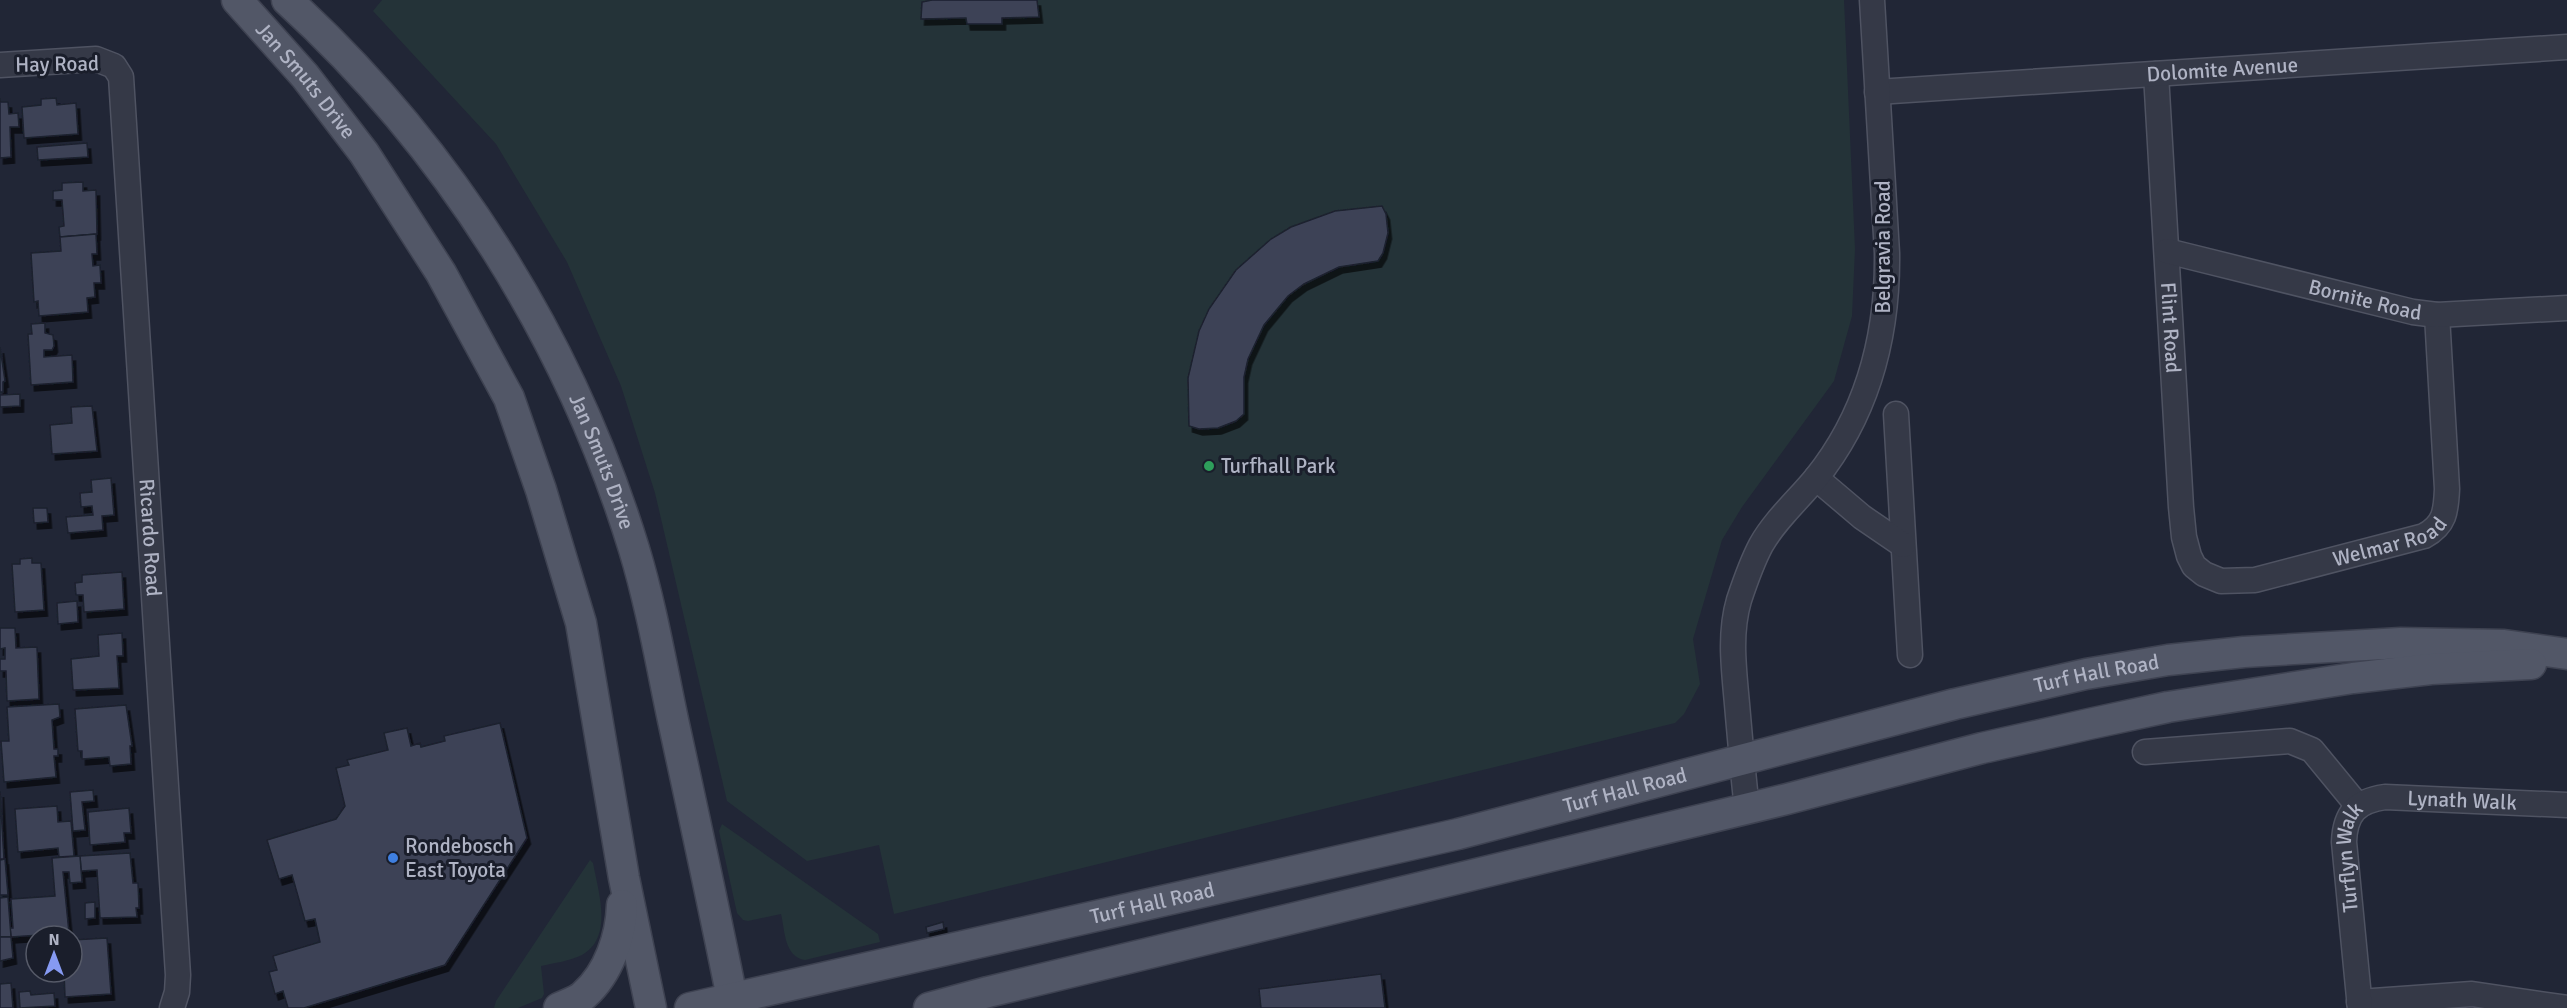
<svg xmlns="http://www.w3.org/2000/svg" width="2567" height="1008" viewBox="0 0 2567 1008" font-family="Signika,sans-serif">
	<style>
		.green { fill: #243338 }
		.building { fill: #3d4357; stroke: #1c202e; stroke-width: 1.5; filter: url(#shadow) }
		.lines { fill: none; stroke-linecap: round; stroke-linejoin: round }
		.minor-casing { stroke: #4f5362; stroke-width: 27 }
		.major-casing { stroke: #3e4251; stroke-width: 33 }
		.minor { stroke: #353947; stroke-width: 24 }
		.major { stroke: #525767; stroke-width: 30 }
		.leisure-dot { fill: #2e9e5b; stroke: #1a1e2b; stroke-width: 2 }
		.shop-dot { fill: #3f7fe0; stroke: #1a1e2b; stroke-width: 2 }
		.labels { text-anchor: middle; dominant-baseline: central; stroke-width: 6; stroke-linejoin: round; paint-order: stroke }
		.street-label { font-size: 21px; fill: #afb3c4; stroke: #1a1e2b }
		.poi-label { font-size: 21px; fill: #afb3c4; stroke: #1a1e2b; text-anchor: start }
	</style>
	<defs>
		<filter id="shadow"><feDropShadow dx="3.5" dy="6" stdDeviation="0" flood-color="#0009"/></filter>
	</defs>
	<rect width="100%" height="100%" fill="#212636"/>
	<!-- green -->
	<g class="green">
		<path d="M 382,0 L 1844,0 L 1855,249 L 1852,316 L 1834,381 L 1742,507 L 1722,540 L 1693,639 L 1700,684 L 1684,714 L 1675,723 L 894,914 L 879,845 L 807,861 L 727,801 L 655,493 L 621,386 L 567,262 L 496,144 L 373,11 Z"/>
		<path d="M 722,824 L 878,934 L 880,942 L 805,960 C 784,957 785,930 781,914 L 748,921 L 743,920 L 737,913 L 719,831 Z"/>
		<path d="M 590,860 L 593,863 C 598,891 614,937 582,955 C 570,961 554,963 541,966 L 544,994 L 542,998 L 518,1008 L 494,1008 L 496,1001 Z"/>
	</g>
	<!-- building -->
	<g class="building">
		<path d="M 932,0 L 1037,0 L 1039,17 L 1002,18 L 1002,24 L 967,24 L 966,18 L 921,19 L 922,2 Z"/>
		<path d="M 0,98 L 0,102 L 8,102 L 9,114 L 18,113 L 19,127 L 10,127 L 11,157 L 0,158 Z"/>
		<path d="M 56,98 L 57,105 L 76,103 L 78,134 L 24,138 L 22,107 L 41,105 L 41,99 Z"/>
		<path d="M 87,143 L 88,157 L 38,160 L 37,147 Z"/>
		<path d="M 83,182 L 83,191 L 96,190 L 97,234 L 60,237 L 59,227 L 64,226 L 62,200 L 53,200 L 53,191 L 62,190 L 62,183 Z"/>
		<path d="M 1382,206 L 1386,214 L 1388,233 L 1383,253 L 1378,261 L 1339,267 L 1304,284 L 1288,296 L 1264,325 L 1248,359 L 1244,377 L 1244,414 L 1236,421 L 1218,428 L 1199,429 L 1189,426 L 1188,378 L 1199,331 L 1209,309 L 1236,270 L 1271,239 L 1291,227 L 1335,211 Z"/>
		<path d="M 96,234 L 97,254 L 92,254 L 93,266 L 100,265 L 101,283 L 94,283 L 95,297 L 87,298 L 88,312 L 39,316 L 38,301 L 34,302 L 31,253 L 61,251 L 60,237 Z"/>
		<path d="M 45,323 L 45,333 L 53,335 L 54,346 L 52,350 L 44,350 L 44,357 L 72,355 L 73,382 L 31,385 L 28,334 L 32,334 L 31,324 Z"/>
		<path d="M 0,347 L 5,381 L 3,382 L 3,392 L 0,392 Z"/>
		<path d="M 20,394 L 20,406 L 0,407 L 0,395 Z"/>
		<path d="M 92,406 L 97,451 L 52,454 L 50,425 L 72,423 L 71,407 Z"/>
		<path d="M 111,478 L 114,515 L 102,516 L 103,530 L 68,533 L 66,517 L 93,515 L 92,506 L 81,507 L 80,493 L 92,492 L 91,480 Z"/>
		<path d="M 33,508 L 47,508 L 48,522 L 34,523 Z"/>
		<path d="M 32,558 L 32,563 L 41,563 L 44,610 L 15,612 L 12,564 L 20,564 L 20,559 Z"/>
		<path d="M 122,572 L 124,609 L 84,612 L 83,595 L 76,595 L 75,583 L 82,582 L 82,575 Z"/>
		<path d="M 77,601 L 78,622 L 58,624 L 57,603 Z"/>
		<path d="M 0,628 L 15,628 L 16,648 L 37,647 L 39,699 L 7,701 L 6,671 L 0,671 L 0,659 L 5,659 L 5,648 L 0,649 Z"/>
		<path d="M 122,633 L 123,656 L 117,656 L 119,688 L 73,690 L 71,659 L 99,656 L 98,635 Z"/>
		<path d="M 59,704 L 60,717 L 52,720 L 54,749 L 58,749 L 58,756 L 54,756 L 56,777 L 4,782 L 1,741 L 9,741 L 7,707 Z"/>
		<path d="M 126,705 L 132,746 L 130,746 L 131,764 L 110,766 L 109,757 L 82,759 L 82,751 L 78,751 L 75,709 Z"/>
		<path d="M 500,723 L 527,838 L 445,965 L 304,1008 L 288,1008 L 283,991 L 275,994 L 269,972 L 277,970 L 273,956 L 320,942 L 315,919 L 305,921 L 292,875 L 279,879 L 267,840 L 336,819 L 345,806 L 336,768 L 349,765 L 347,760 L 388,750 L 384,733 L 407,728 L 411,746 L 420,743 L 421,747 L 445,741 L 444,736 Z"/>
		<path d="M 93,790 L 94,801 L 82,802 L 85,830 L 73,831 L 70,792 Z"/>
		<path d="M 0,791 L 4,859 L 0,859 Z"/>
		<path d="M 57,806 L 58,822 L 71,821 L 74,856 L 59,857 L 58,848 L 18,852 L 15,809 Z"/>
		<path d="M 129,808 L 131,833 L 124,833 L 125,842 L 90,845 L 88,812 Z"/>
		<path d="M 130,853 L 133,883 L 138,883 L 139,908 L 136,908 L 137,917 L 100,918 L 97,870 L 81,871 L 80,856 Z"/>
		<path d="M 80,856 L 82,882 L 70,883 L 69,872 L 63,872 L 69,933 L 11,937 L 10,928 L 13,928 L 11,899 L 55,896 L 52,858 Z"/>
		<path d="M 5,859 L 8,895 L 0,895 L 0,860 Z"/>
		<path d="M 8,897 L 11,937 L 0,937 L 0,898 Z"/>
		<path d="M 95,902 L 95,918 L 85,919 L 85,903 Z"/>
		<path d="M 943,922 L 944,929 L 927,933 L 926,927 Z"/>
		<path d="M 0,937 L 11,937 L 13,958 L 0,961 Z"/>
		<path d="M 107,938 L 111,994 L 65,997 L 64,972 L 72,972 L 72,940 Z"/>
		<path d="M 1381,974 L 1385,1008 L 1261,1008 L 1259,989 Z"/>
		<path d="M 11,983 L 13,1008 L 0,1008 L 0,984 Z"/>
		<path d="M 30,991 L 31,995 L 54,993 L 55,1006 L 20,1008 L 19,992 Z"/>
	</g>
	<g class="lines">
		<!-- minor casing -->
		<g class="minor-casing">
			<g id="minor">
				<path id="s1" d="M 0,65 L 96,59 L 114,66 L 121,77 L 178,975 L 177,992 L 172,1008"/>
				<path id="s2" d="M 2156,74 L 2181,507 L 2184,537 L 2189,556 L 2194,566 L 2204,574 L 2221,581 L 2255,580 L 2424,536 C 2445,525 2446,511 2447,489 L 2437,315"/>
				<path id="s3" d="M 1877,92 L 2567,47"/>
				<path id="s4" d="M 2167,251 L 2413,312 L 2437,315 L 2567,308"/>
				<path d="M 1896,414 L 1910,655"/>
				<path d="M 1816,478 L 1862,517 L 1903,545"/>
				<path d="M 2145,752 L 2290,741 L 2312,750 L 2358,806"/>
				<path d="M 1747,809 C 1743,774 1740,739 1737,704 C 1734,670 1729,634 1739,600 C 1745,582 1752,562 1761,545 C 1775,520 1798,500 1816,478 C 1868,413 1888,335 1887,253 L 1872,0"/>
				<path d="M 2359,1002 L 2472,994 L 2567,1008"/>
				<path id="s5" d="M 2360,1008 L 2344,842 C 2345,813 2357,801 2385,797 L 2567,805"/>
			</g>
		</g>
		<!-- major casing -->
		<g class="major-casing">
			<g id="major">
				<path id="s6" d="M 237,0 L 305,76 L 364,153 L 441,273 L 509,398 L 541,490 L 581,623 L 624,878 L 651,1008"/>
				<path id="s7" d="M 287,0 C 449,147 570,340 634,549 C 651,605 661,663 673,720 C 694,816 715,912 734,1008"/>
				<path d="M 559,1008 C 567,1004 578,1001 584,995 C 609,973 621,936 622,905"/>
				<path id="s8" d="M 690,1008 L 1458,834 L 1955,704 L 2086,674 L 2168,660 L 2244,652 L 2401,643 L 2504,645 L 2567,654"/>
				<path d="M 929,1008 L 988,992 L 1787,799 L 1982,748 L 2089,724 L 2168,707 L 2353,678 L 2431,669 L 2531,664"/>
			</g>
		</g>
		<!-- minor -->
		<use href="#minor" class="minor"/>
		<!-- major -->
		<use href="#major" class="major"/>
	</g>
	<!-- markers -->
	<circle class="leisure-dot" cx="1209" cy="466" r="6"/>
	<circle class="shop-dot" cx="393" cy="858" r="6"/>
	<g class="labels">
		<!-- street labels -->
		<g class="street-label">
			<text transform="translate(57 64) rotate(-1)">Hay Road</text>
			<text stroke="none"><textPath href="#s3" startOffset="346">Dolomite Avenue</textPath></text>
			<text stroke="none"><textPath href="#s6" startOffset="106">Jan Smuts Drive</textPath></text>
			<text transform="translate(1883 247) rotate(-90)">Belgravia Road</text>
			<text stroke="none"><textPath href="#s4" startOffset="204">Bornite Road</textPath></text>
			<text stroke="none"><textPath href="#s2" startOffset="254">Flint Road</textPath></text>
			<text stroke="none"><textPath href="#s7" startOffset="564">Jan Smuts Drive</textPath></text>
			<text stroke="none"><textPath href="#s2" startOffset="700">Welmar Road</textPath></text>
			<text stroke="none"><textPath href="#s1" startOffset="590">Ricardo Road</textPath></text>
			<text stroke="none"><textPath href="#s8" startOffset="1446">Turf Hall Road</textPath></text>
			<text stroke="none"><textPath href="#s8" startOffset="960">Turf Hall Road</textPath></text>
			<text stroke="none"><textPath href="#s5" startOffset="312">Lynath Walk</textPath></text>
			<text stroke="none"><textPath href="#s5" startOffset="152">Turflyn Walk</textPath></text>
			<text stroke="none"><textPath href="#s8" startOffset="474">Turf Hall Road</textPath></text>
		</g>
		<!-- poi labels -->
		<g class="poi-label">
			<text x="1221" y="466">Turfhall Park</text>
			<text x="405" y="846">Rondebosch<tspan x="405" dy="24">East Toyota</tspan></text>
		</g>
	</g>
	<!-- north arrow -->
	<g transform="translate(54 954)"><circle r="28" fill="#1a1e2b" stroke="#565a68" stroke-width="1.5"/>
	<path d="M0-4.5L10 22L0 15L-10 22Z" fill="#869af2"/>
	<text y="-9" font-size="16" font-weight="bold" text-anchor="middle" fill="#afb3c4">N</text>
	</g>
</svg>
